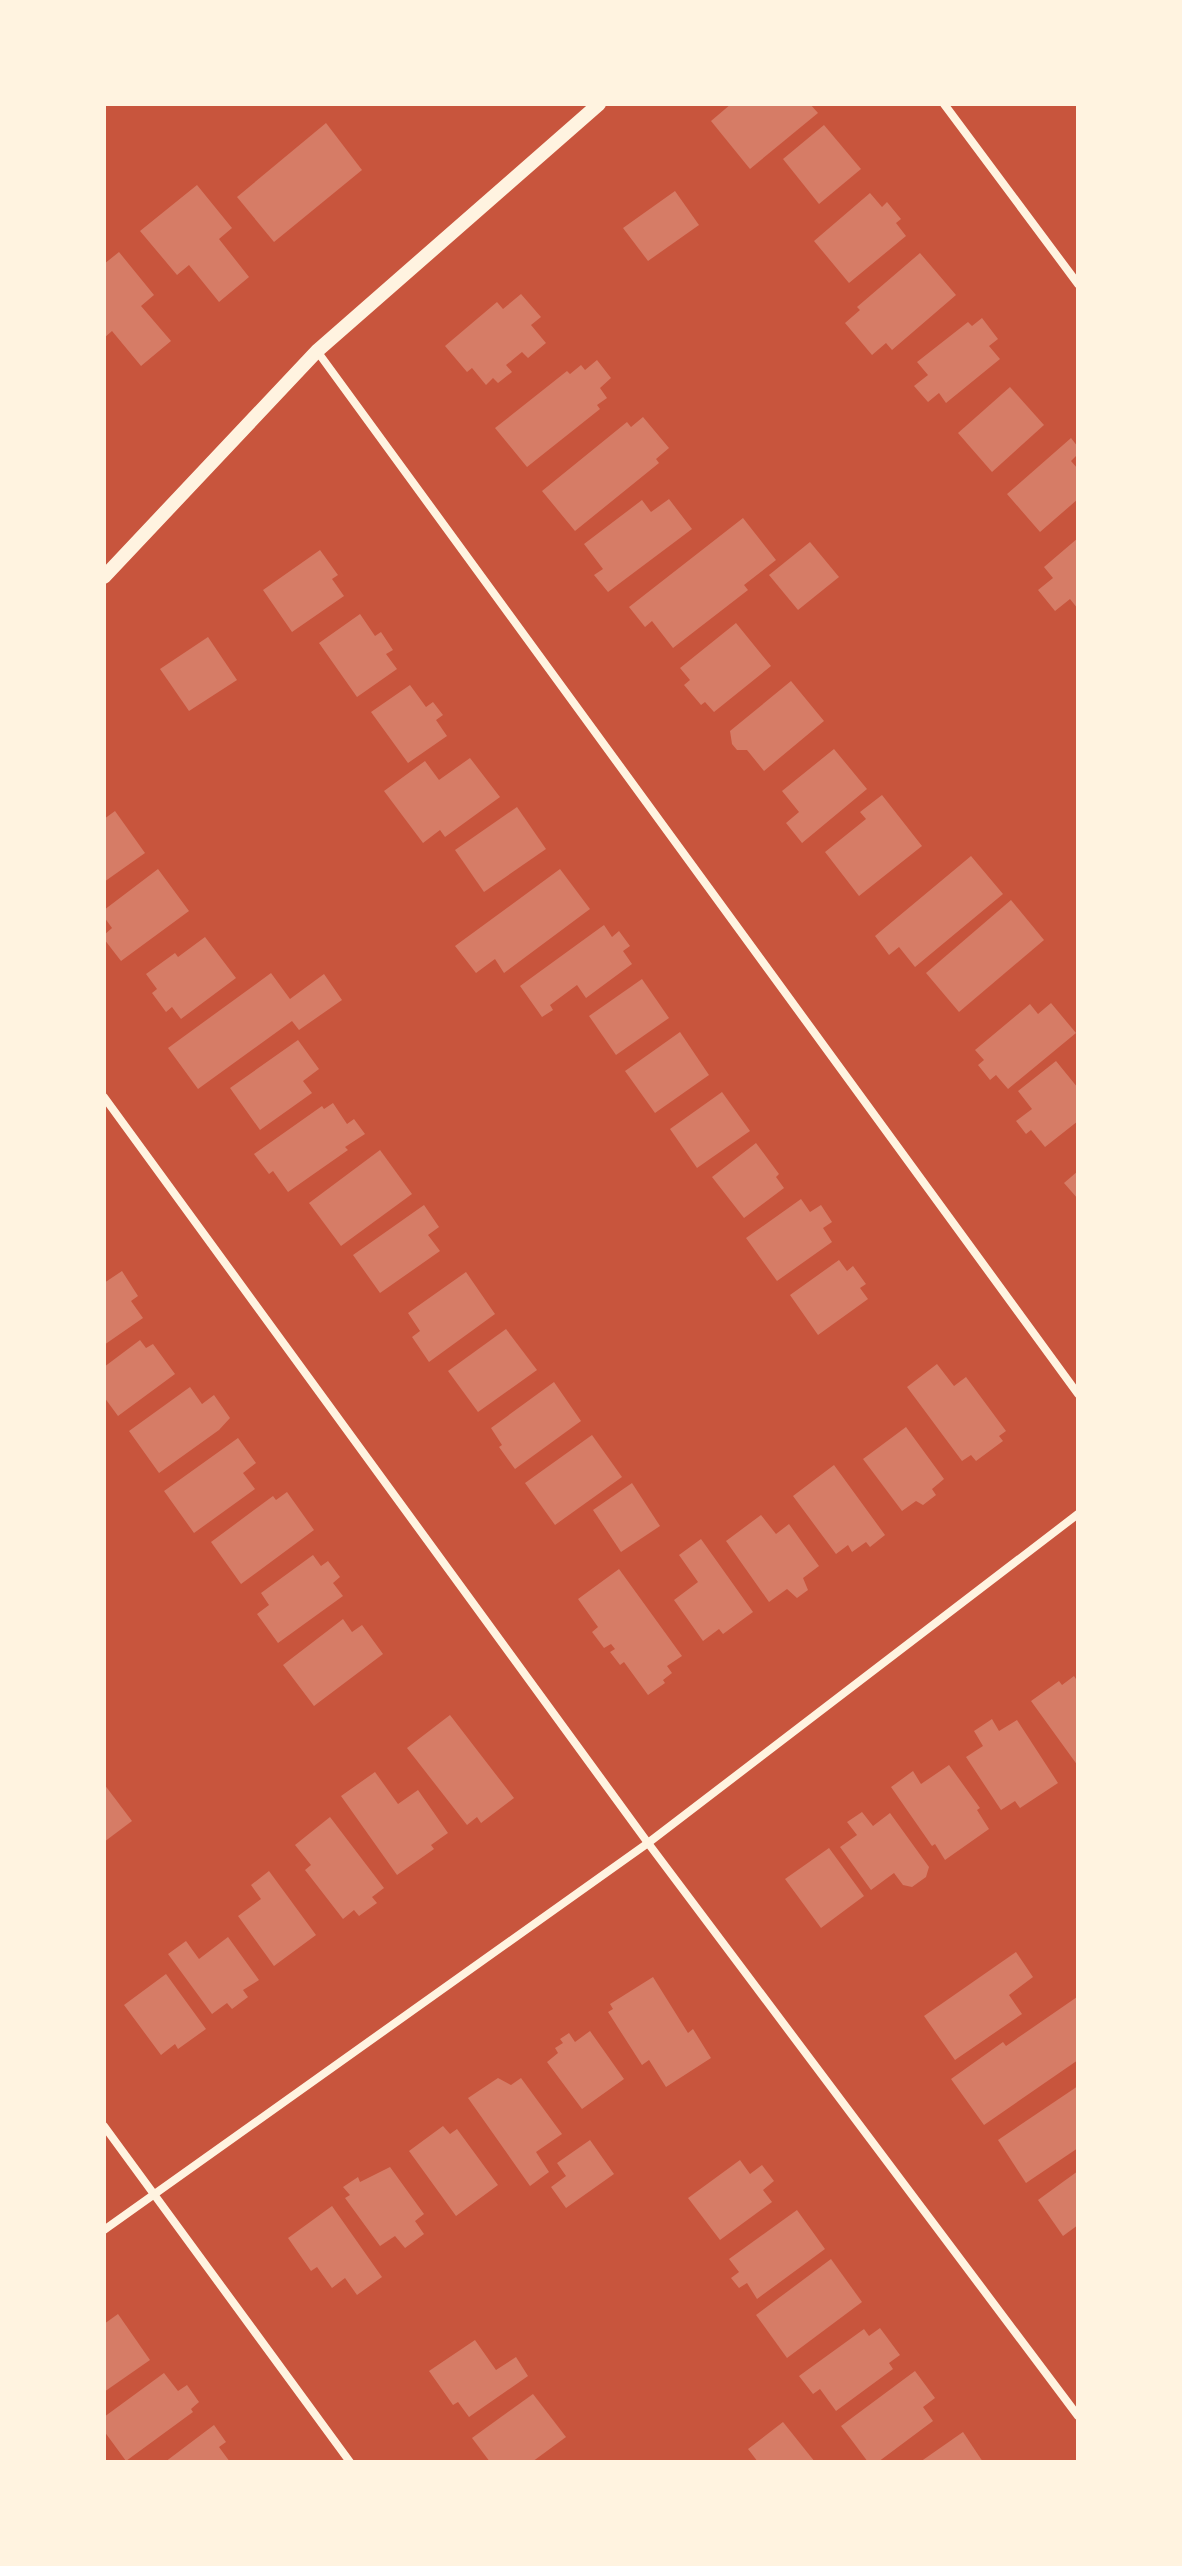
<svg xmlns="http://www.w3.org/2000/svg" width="1182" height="2566" viewBox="0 0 1182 2566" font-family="Literata,serif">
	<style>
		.building { fill: #d67c66 }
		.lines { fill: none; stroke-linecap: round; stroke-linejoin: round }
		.minor { stroke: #fff3e0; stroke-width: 8 }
		.tertiary { stroke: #fff3e0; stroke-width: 14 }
	</style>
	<rect width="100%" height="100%" fill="#c8553d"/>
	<!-- building -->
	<g class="building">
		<path d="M 731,104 L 810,104 L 818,113 L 750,169 L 711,121 Z"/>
		<path d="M 326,123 L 362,170 L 274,242 L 237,197 Z"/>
		<path d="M 824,125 L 861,169 L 819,204 L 783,159 Z"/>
		<path d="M 197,185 L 232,228 L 219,239 L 249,277 L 219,302 L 189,265 L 177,275 L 140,231 Z"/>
		<path d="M 675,191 L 699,225 L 648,261 L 623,228 Z"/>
		<path d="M 870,193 L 882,207 L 887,202 L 901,219 L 896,223 L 906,236 L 849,283 L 814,241 Z"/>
		<path d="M 119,252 L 154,295 L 141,306 L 171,341 L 141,366 L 112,331 L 104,338 L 104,264 Z"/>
		<path d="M 920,253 L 956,295 L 892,350 L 886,343 L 872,355 L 845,323 L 860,310 L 857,307 Z"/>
		<path d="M 521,294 L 541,317 L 531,325 L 546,343 L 528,358 L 522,352 L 506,365 L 512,372 L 498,383 L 493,378 L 486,385 L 472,368 L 467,372 L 445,346 L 497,302 L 503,309 Z"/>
		<path d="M 982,318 L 998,339 L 989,346 L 1000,359 L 946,403 L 939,393 L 928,402 L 914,386 L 928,375 L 917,362 L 968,322 L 972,326 Z"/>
		<path d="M 597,360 L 611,378 L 600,388 L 607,398 L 597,405 L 600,409 L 527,467 L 495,428 L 567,371 L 570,374 L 581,365 L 585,370 Z"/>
		<path d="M 1010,387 L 1044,425 L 992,472 L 958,433 Z"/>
		<path d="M 643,417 L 669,448 L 656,459 L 659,463 L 575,531 L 542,491 L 627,422 L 631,427 Z"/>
		<path d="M 1071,438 L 1078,447 L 1078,454 L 1071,461 L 1078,469 L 1078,499 L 1040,532 L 1007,494 Z"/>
		<path d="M 669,499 L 692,529 L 608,592 L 594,575 L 603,569 L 584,544 L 642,500 L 651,512 Z"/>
		<path d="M 743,518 L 776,560 L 744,585 L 748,590 L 673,648 L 652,621 L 645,627 L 629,607 Z"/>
		<path d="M 1078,538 L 1078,609 L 1070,599 L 1055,611 L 1038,590 L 1053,578 L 1044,567 Z"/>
		<path d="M 810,542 L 839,577 L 798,610 L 769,575 Z"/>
		<path d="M 320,550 L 338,575 L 332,579 L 344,596 L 292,632 L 263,590 Z"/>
		<path d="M 360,614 L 375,636 L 381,632 L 393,650 L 386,654 L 397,669 L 357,697 L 319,643 Z"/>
		<path d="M 736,623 L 771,666 L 714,712 L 705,702 L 701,705 L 684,685 L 690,680 L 680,668 Z"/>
		<path d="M 208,637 L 237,680 L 189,711 L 160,669 Z"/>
		<path d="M 791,681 L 824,721 L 764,771 L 747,750 L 737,750 L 732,744 L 730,731 Z"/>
		<path d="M 410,685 L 426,707 L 433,702 L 443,715 L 436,720 L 447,736 L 408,763 L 371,712 Z"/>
		<path d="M 834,749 L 867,789 L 802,843 L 786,823 L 799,812 L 782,791 Z"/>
		<path d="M 470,758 L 500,797 L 445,837 L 440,830 L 423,843 L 384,791 L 425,761 L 439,780 Z"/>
		<path d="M 882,795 L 922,846 L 859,896 L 825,852 L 866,819 L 860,812 Z"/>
		<path d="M 517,807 L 546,849 L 484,892 L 455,850 Z"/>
		<path d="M 115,811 L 145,853 L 104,882 L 104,819 Z"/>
		<path d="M 971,856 L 1003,894 L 915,967 L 899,947 L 889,955 L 875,936 Z"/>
		<path d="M 158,869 L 189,911 L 121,961 L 104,939 L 104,935 L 112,928 L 104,917 L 104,910 Z"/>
		<path d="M 560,869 L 590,909 L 504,973 L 495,959 L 476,973 L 455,946 Z"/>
		<path d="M 1011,900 L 1044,940 L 959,1012 L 926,973 Z"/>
		<path d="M 604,925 L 612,937 L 619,931 L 630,946 L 623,951 L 632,964 L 586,998 L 577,985 L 550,1005 L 553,1010 L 542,1017 L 520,986 Z"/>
		<path d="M 205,937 L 236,978 L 181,1019 L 172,1007 L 166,1012 L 152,993 L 157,989 L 146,974 L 175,953 L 178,957 Z"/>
		<path d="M 271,973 L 290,999 L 324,974 L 342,1000 L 299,1030 L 292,1021 L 198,1089 L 168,1048 Z"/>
		<path d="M 642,979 L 669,1018 L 616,1055 L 589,1016 Z"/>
		<path d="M 1051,1003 L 1076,1033 L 1008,1089 L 996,1075 L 990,1080 L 978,1065 L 984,1060 L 975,1050 L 1030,1004 L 1038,1014 Z"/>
		<path d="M 680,1032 L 709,1075 L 655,1113 L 625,1071 Z"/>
		<path d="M 298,1040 L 319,1069 L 303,1081 L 312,1093 L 260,1130 L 230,1088 Z"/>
		<path d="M 1056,1061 L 1078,1088 L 1078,1121 L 1045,1147 L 1031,1130 L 1026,1134 L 1016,1121 L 1032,1109 L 1018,1091 Z"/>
		<path d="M 722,1092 L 750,1131 L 697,1168 L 670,1129 Z"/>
		<path d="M 333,1103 L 347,1124 L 354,1119 L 365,1134 L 345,1147 L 348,1150 L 288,1192 L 273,1171 L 269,1174 L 254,1154 L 322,1106 L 324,1109 Z"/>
		<path d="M 756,1143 L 779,1174 L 776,1177 L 784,1188 L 744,1218 L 712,1177 Z"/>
		<path d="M 380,1150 L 412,1194 L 341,1246 L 309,1203 Z"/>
		<path d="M 1078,1171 L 1078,1199 L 1064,1183 Z"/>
		<path d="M 801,1199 L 810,1212 L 821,1205 L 832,1222 L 823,1228 L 832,1242 L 777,1281 L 746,1238 Z"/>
		<path d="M 424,1205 L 439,1227 L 428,1235 L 440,1251 L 380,1293 L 353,1255 Z"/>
		<path d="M 839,1260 L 847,1271 L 853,1266 L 866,1284 L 860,1288 L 868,1299 L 818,1335 L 790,1295 Z"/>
		<path d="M 122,1271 L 138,1296 L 131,1301 L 143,1318 L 104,1345 L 104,1283 Z"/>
		<path d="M 466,1272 L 495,1314 L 429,1362 L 412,1337 L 420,1331 L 408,1313 Z"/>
		<path d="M 506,1329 L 537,1370 L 478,1412 L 448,1371 Z"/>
		<path d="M 140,1340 L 146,1348 L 153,1344 L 175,1374 L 118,1416 L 104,1397 L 104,1367 Z"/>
		<path d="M 937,1364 L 954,1386 L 966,1377 L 1006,1431 L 999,1436 L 1003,1441 L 976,1461 L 971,1455 L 962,1461 L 907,1387 Z"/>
		<path d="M 554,1382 L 581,1421 L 515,1469 L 499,1447 L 502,1445 L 491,1428 Z"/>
		<path d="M 190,1387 L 202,1404 L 214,1395 L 230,1418 L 219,1430 L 159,1473 L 129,1431 Z"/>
		<path d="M 906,1427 L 944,1479 L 932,1489 L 936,1495 L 923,1505 L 916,1501 L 902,1511 L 863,1459 Z"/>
		<path d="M 592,1435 L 622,1477 L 555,1525 L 525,1483 Z"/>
		<path d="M 238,1438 L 256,1463 L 243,1473 L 255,1489 L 194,1533 L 164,1491 Z"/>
		<path d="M 834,1465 L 885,1535 L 870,1547 L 866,1542 L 852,1552 L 848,1545 L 836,1554 L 793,1496 Z"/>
		<path d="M 632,1483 L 660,1526 L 621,1552 L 593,1510 Z"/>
		<path d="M 287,1492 L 314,1530 L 241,1584 L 211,1542 L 273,1496 L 276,1500 Z"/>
		<path d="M 761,1515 L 776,1534 L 789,1524 L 819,1566 L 803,1578 L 808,1590 L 797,1598 L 787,1589 L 769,1602 L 726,1541 Z"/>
		<path d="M 701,1539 L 753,1612 L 723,1634 L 719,1629 L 703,1641 L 674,1600 L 698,1582 L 679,1555 Z"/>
		<path d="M 313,1555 L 321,1566 L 328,1561 L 340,1577 L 333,1583 L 343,1596 L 278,1643 L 257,1614 L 269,1605 L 261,1593 Z"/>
		<path d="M 619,1569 L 682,1656 L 667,1666 L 672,1673 L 663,1680 L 665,1683 L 648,1695 L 624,1662 L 620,1665 L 610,1652 L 615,1649 L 611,1644 L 604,1648 L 592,1632 L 598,1627 L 578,1599 Z"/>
		<path d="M 343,1619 L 352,1632 L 362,1625 L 383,1654 L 314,1706 L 283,1665 Z"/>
		<path d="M 1074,1676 L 1078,1682 L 1078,1766 L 1031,1701 L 1059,1681 L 1062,1685 Z"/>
		<path d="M 450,1715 L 514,1798 L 481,1823 L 477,1817 L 467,1825 L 407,1748 Z"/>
		<path d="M 992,1719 L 999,1731 L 1017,1720 L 1058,1783 L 1020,1808 L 1015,1801 L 1001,1810 L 966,1757 L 983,1746 L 974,1731 Z"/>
		<path d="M 949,1765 L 980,1808 L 977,1810 L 989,1829 L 945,1860 L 935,1844 L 932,1846 L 891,1787 L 913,1771 L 921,1784 Z"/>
		<path d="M 375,1772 L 398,1804 L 418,1790 L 448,1833 L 431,1845 L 434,1849 L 397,1875 L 341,1796 Z"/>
		<path d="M 104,1784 L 132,1821 L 104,1842 Z"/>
		<path d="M 862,1812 L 873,1826 L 890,1813 L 929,1867 L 926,1877 L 912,1887 L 903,1885 L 894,1873 L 871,1890 L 840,1847 L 857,1835 L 847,1822 Z"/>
		<path d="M 330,1817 L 384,1888 L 372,1897 L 377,1903 L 359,1916 L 354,1910 L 343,1919 L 305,1870 L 311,1865 L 295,1845 Z"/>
		<path d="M 829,1848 L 864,1896 L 821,1928 L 785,1879 Z"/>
		<path d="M 269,1871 L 316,1935 L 274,1966 L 238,1916 L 261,1899 L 251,1885 Z"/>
		<path d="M 228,1937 L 259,1980 L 243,1990 L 248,1997 L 232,2009 L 227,2003 L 212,2014 L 168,1954 L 186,1941 L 199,1959 Z"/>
		<path d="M 1016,1952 L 1033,1977 L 1009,1995 L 1022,2014 L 955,2060 L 924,2016 Z"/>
		<path d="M 166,1974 L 206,2029 L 178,2049 L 175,2044 L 161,2055 L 124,2005 Z"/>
		<path d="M 653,1977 L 688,2033 L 693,2029 L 711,2058 L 666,2087 L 649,2060 L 642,2065 L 608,2012 L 613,2009 L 610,2004 Z"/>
		<path d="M 1077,1997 L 1078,2060 L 984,2125 L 951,2079 L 1003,2042 L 1006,2046 Z"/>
		<path d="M 590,2031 L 624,2079 L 582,2109 L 547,2062 L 558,2053 L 555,2048 L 563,2043 L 560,2039 L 569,2033 L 575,2042 Z"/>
		<path d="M 498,2078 L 511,2085 L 521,2078 L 562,2134 L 536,2152 L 549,2172 L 530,2186 L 468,2098 Z"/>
		<path d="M 1078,2086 L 1078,2148 L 1026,2183 L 998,2140 Z"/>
		<path d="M 443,2126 L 450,2134 L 457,2129 L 498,2185 L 456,2216 L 409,2151 Z"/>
		<path d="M 590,2140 L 614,2174 L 566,2208 L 551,2187 L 566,2176 L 557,2163 Z"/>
		<path d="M 740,2160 L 750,2174 L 762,2165 L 774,2181 L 763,2190 L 772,2202 L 720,2240 L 688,2198 Z"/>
		<path d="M 390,2167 L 424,2214 L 415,2221 L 424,2234 L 405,2248 L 395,2236 L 380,2246 L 345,2198 L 350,2195 L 343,2187 L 358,2177 L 360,2182 Z"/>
		<path d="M 1078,2171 L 1078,2225 L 1063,2236 L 1038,2200 Z"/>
		<path d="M 332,2206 L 382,2277 L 357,2295 L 345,2278 L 332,2288 L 317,2267 L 311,2271 L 288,2238 Z"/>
		<path d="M 797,2210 L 825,2249 L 757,2299 L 747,2283 L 739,2288 L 731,2278 L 739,2272 L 729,2259 Z"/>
		<path d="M 831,2259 L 862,2302 L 787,2358 L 756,2315 Z"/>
		<path d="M 118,2314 L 150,2360 L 104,2392 L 104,2324 Z"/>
		<path d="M 880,2328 L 900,2355 L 889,2363 L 893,2369 L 836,2411 L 820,2389 L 813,2394 L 799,2376 L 864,2329 L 869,2336 Z"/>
		<path d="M 475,2340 L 496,2370 L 516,2357 L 528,2376 L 469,2417 L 458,2402 L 453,2405 L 429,2371 Z"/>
		<path d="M 915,2371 L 935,2398 L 923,2407 L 933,2421 L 878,2462 L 868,2462 L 841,2426 Z"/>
		<path d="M 164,2373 L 178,2391 L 187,2385 L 199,2402 L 191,2409 L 193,2412 L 126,2461 L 104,2431 L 104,2417 Z"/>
		<path d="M 533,2394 L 566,2437 L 532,2462 L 490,2462 L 472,2438 Z"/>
		<path d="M 783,2422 L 815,2462 L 758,2462 L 748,2449 Z"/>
		<path d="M 214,2425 L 226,2442 L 219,2447 L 230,2462 L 165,2462 Z"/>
		<path d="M 963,2432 L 983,2462 L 920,2462 Z"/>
	</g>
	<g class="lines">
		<!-- minor -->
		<g class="minor">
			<path d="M 944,104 L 1078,284"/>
			<path d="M 317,351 L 1078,1394"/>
			<path d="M 104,1097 L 648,1843 L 1078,2416"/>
			<path d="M 104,2126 L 350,2462"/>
			<path d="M 104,2230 L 648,1843 L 1078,1514"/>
		</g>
		<!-- tertiary -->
		<path class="tertiary" d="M 104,577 L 317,351 L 599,104"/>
	</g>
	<!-- border -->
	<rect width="1182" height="2566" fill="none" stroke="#fff3e0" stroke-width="212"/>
</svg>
